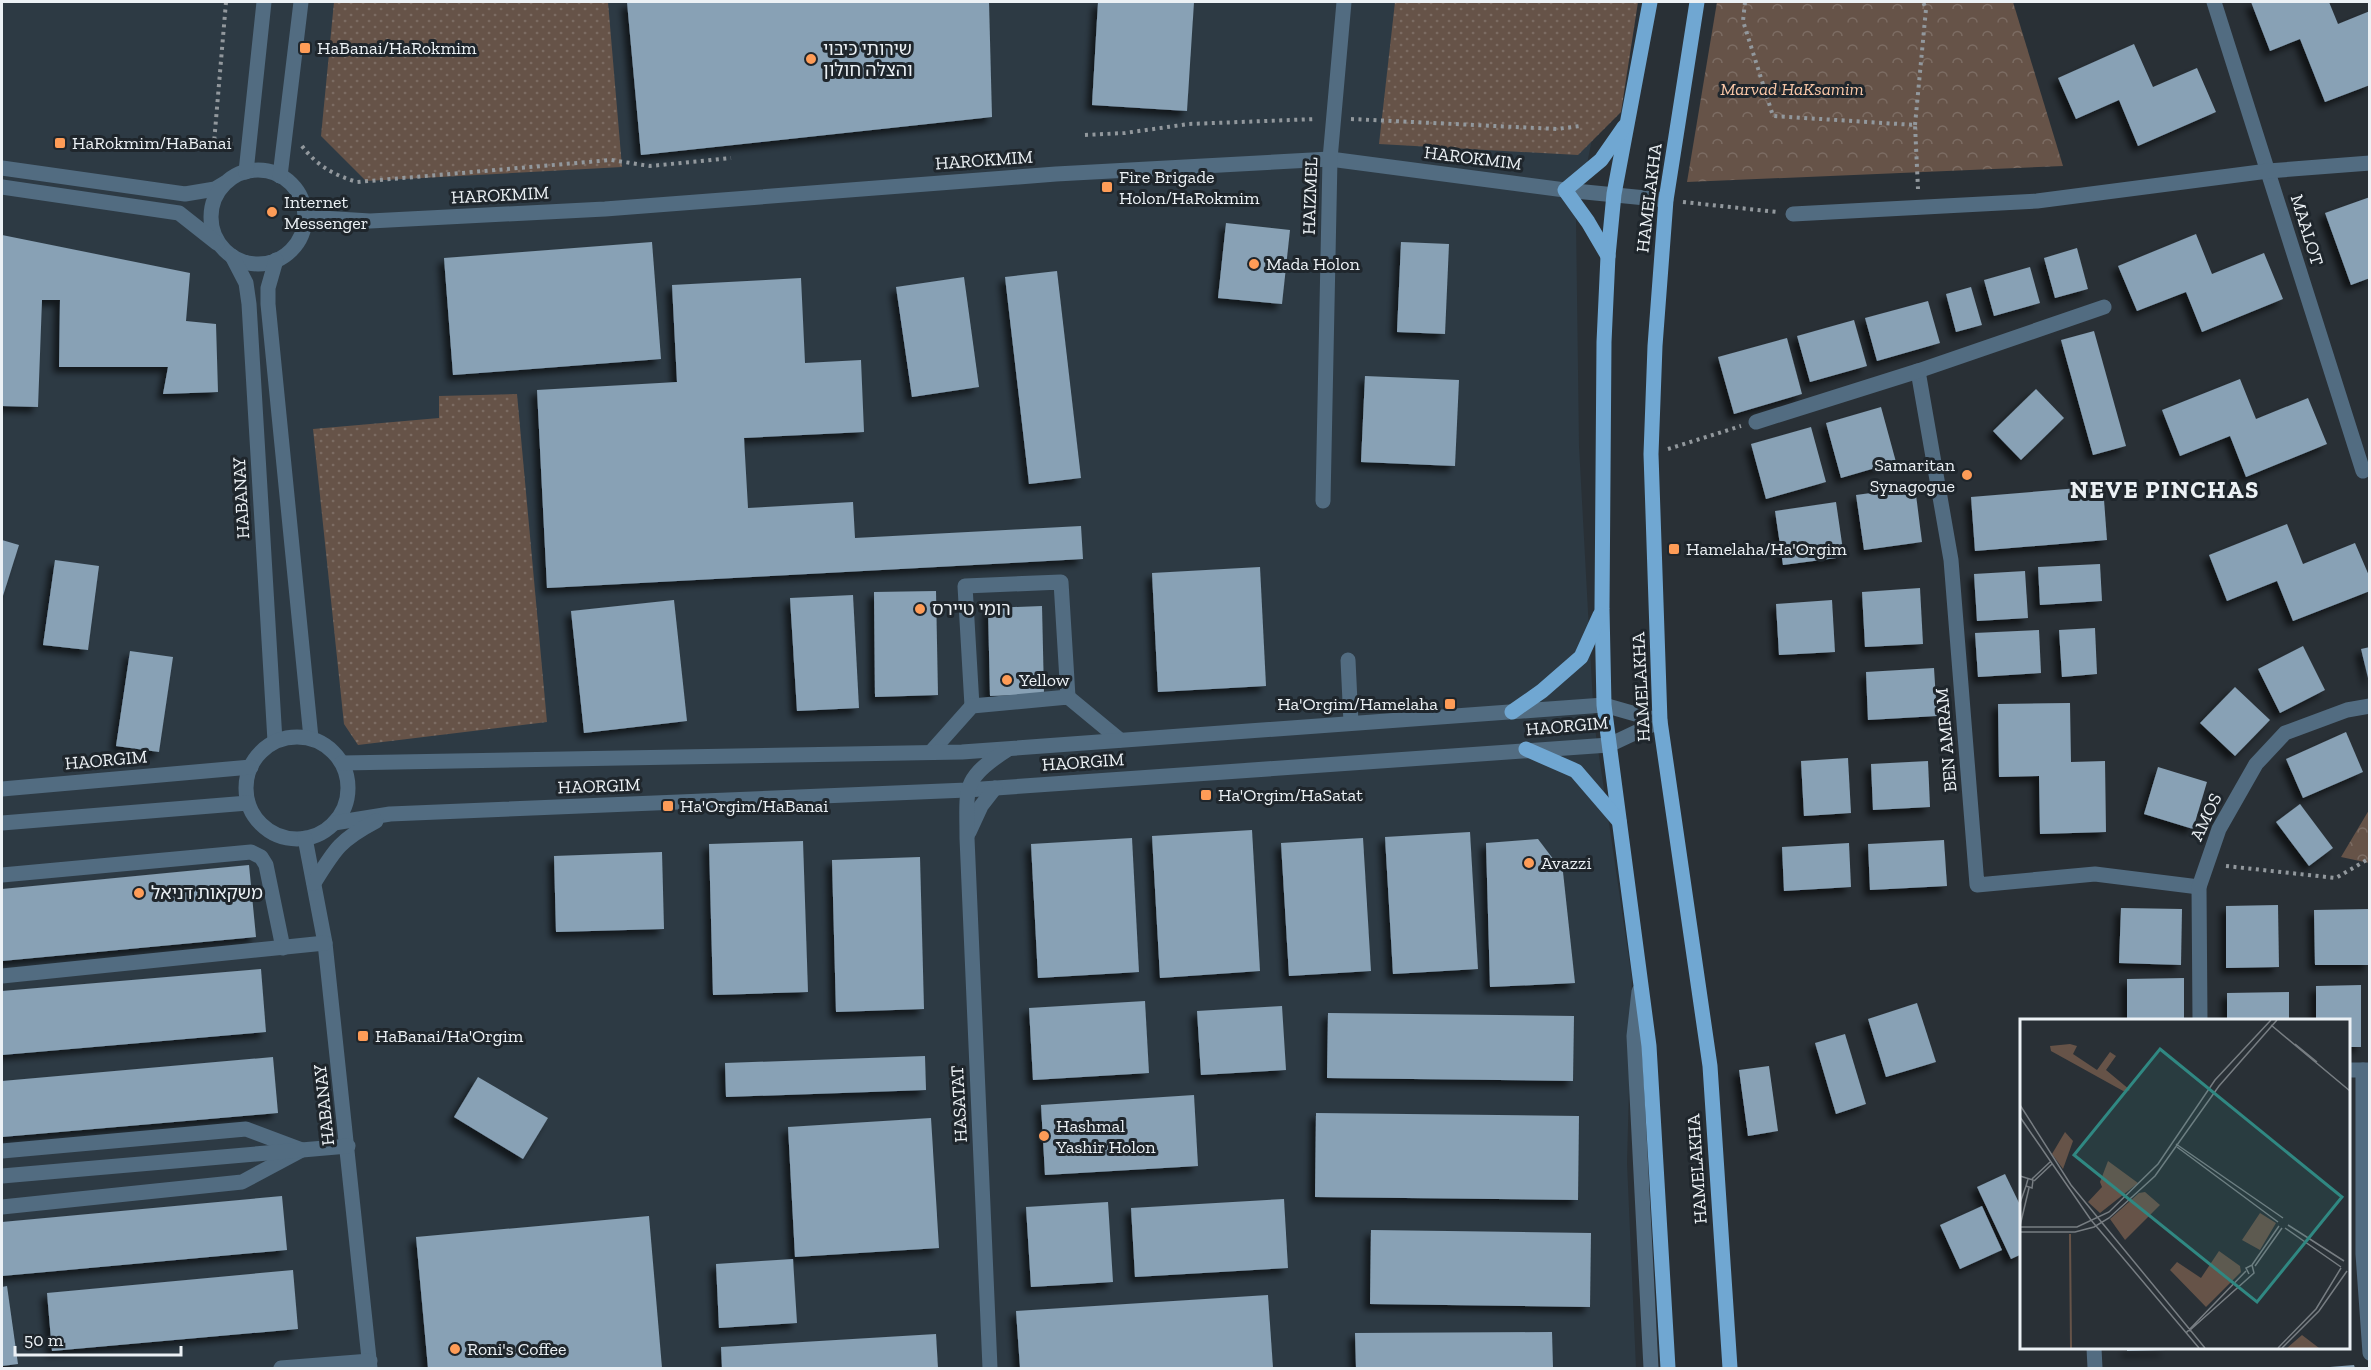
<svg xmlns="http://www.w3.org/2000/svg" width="2371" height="1370" viewBox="0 0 2371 1370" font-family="'Zilla Slab','Noto Sans Hebrew',serif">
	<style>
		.built { fill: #2d3a44 }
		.grass { fill: url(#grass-dots) }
		.park { fill: url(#park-crowns) }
		.building { fill: #88a1b5; filter: url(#shadow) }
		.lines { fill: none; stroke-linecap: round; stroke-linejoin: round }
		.path { stroke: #92989d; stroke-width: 4; stroke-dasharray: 3 4.5; stroke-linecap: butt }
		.minor { stroke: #526c81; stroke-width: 15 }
		.major { stroke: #70a7d2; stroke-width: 15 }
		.poi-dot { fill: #fe9c57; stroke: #1f262c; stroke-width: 2 }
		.labels { text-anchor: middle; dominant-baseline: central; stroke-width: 6; stroke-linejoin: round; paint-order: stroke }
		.poi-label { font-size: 18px; fill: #ecf1f5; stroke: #1f262c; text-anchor: start }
		.park-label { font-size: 18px; font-style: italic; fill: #f9c7a7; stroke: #1f262c }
		.street-label { font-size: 18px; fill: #ecf1f5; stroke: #1f262c }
		.district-label { font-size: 24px; font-weight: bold; letter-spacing: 1.5px; fill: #ecf1f5; stroke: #1f262c }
		.inset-road { fill: none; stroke: #777d82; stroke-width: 1.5 }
		.view { fill: #308882; fill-opacity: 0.15; stroke: #308882; stroke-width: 3 }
		.inset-edge { fill: none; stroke: #ecf1f5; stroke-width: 3 }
	</style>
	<defs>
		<pattern id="grass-dots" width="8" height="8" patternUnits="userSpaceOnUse" patternTransform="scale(1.5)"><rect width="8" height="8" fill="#665348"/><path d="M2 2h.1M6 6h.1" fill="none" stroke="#7c6c63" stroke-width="1.8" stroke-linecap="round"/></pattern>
		<pattern id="park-crowns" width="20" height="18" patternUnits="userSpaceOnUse" patternTransform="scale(1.5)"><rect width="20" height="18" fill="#665348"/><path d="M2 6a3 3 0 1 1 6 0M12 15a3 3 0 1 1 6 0" fill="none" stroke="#7c6c63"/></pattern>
		<filter id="shadow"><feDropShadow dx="-5.5" dy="5.5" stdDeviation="3" flood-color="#0009"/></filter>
	</defs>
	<rect width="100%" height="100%" fill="#293036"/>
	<!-- built -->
	<path class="built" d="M 2,2 L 1619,2 L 1576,220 L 1579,446 L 1594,722 L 1632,979 L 1627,1163 L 1636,1368 L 2,1368 Z"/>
	<!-- grass -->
	<g class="grass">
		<path d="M 334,2 L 608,2 L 622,167 L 366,181 L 321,136 Z"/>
		<path d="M 1395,2 L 1638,2 L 1621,112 L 1578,155 L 1379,144 Z"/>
		<path d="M 517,394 L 547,722 L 358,745 L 344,724 L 313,429 L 439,418 L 439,396 Z"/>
	</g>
	<!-- park -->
	<g class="park">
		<path d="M 1717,2 L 2013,2 L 2063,166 L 1687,182 Z"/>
		<path d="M 2369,810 L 2369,863 L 2341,857 Z"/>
	</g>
	<!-- building -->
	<g class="building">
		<path d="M 627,2 L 989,2 L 992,117 L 641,155 Z"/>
		<path d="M 1098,2 L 1194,2 L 1187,111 L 1092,105 Z"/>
		<path d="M 2251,2 L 2329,2 L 2338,24 L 2370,11 L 2370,85 L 2325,102 L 2300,39 L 2270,51 Z"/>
		<path d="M 2134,44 L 2153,87 L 2197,68 L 2216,112 L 2138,146 L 2119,100 L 2076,119 L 2058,78 Z"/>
		<path d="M 2370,197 L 2370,278 L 2351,285 L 2325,213 Z"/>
		<path d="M 1226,223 L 1290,230 L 1282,304 L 1218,298 Z"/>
		<path d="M 2196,234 L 2212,274 L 2264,253 L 2283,299 L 2202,332 L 2186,292 L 2137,311 L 2118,266 Z"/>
		<path d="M 2,235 L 190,273 L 186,321 L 216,324 L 218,392 L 163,394 L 168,367 L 59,367 L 60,300 L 42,300 L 38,407 L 2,406 Z"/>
		<path d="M 652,242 L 661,359 L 453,375 L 444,258 Z"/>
		<path d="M 1401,242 L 1449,244 L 1445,334 L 1397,332 Z"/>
		<path d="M 2077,248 L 2088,289 L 2055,298 L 2044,258 Z"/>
		<path d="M 2030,267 L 2040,303 L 1994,316 L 1984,280 Z"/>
		<path d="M 1057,271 L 1081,478 L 1029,484 L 1005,277 Z"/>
		<path d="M 964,277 L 979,387 L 912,397 L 896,287 Z"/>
		<path d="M 801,278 L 805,363 L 861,360 L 864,432 L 744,438 L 748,508 L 853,502 L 855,538 L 1081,526 L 1083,559 L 547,588 L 537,390 L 677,382 L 672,285 Z"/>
		<path d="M 1971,287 L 1982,325 L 1956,332 L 1946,294 Z"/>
		<path d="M 1928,301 L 1940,343 L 1877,361 L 1865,318 Z"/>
		<path d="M 1854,320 L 1867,366 L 1810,382 L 1797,336 Z"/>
		<path d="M 2094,331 L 2126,446 L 2093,455 L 2061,340 Z"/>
		<path d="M 1787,338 L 1802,394 L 1734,414 L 1718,357 Z"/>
		<path d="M 1365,376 L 1459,380 L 1455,466 L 1361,462 Z"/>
		<path d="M 2240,379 L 2256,419 L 2308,398 L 2327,444 L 2246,477 L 2230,436 L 2180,456 L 2162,410 Z"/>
		<path d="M 2036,389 L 2064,418 L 2021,460 L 1993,431 Z"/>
		<path d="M 1881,407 L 1896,462 L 1841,478 L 1826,423 Z"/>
		<path d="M 1811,427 L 1826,482 L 1766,499 L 1751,444 Z"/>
		<path d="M 2103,486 L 2107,540 L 1975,551 L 1971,497 Z"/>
		<path d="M 1915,487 L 1922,542 L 1864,550 L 1856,495 Z"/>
		<path d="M 1836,502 L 1844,557 L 1783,565 L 1775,511 Z"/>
		<path d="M 2287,524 L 2303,564 L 2355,543 L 2370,578 L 2370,591 L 2293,621 L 2277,581 L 2227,601 L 2209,555 Z"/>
		<path d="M 2,540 L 19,545 L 2,599 Z"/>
		<path d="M 55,560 L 99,566 L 88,650 L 43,645 Z"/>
		<path d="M 2100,564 L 2102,601 L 2040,605 L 2038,567 Z"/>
		<path d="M 1260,567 L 1266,686 L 1158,692 L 1152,573 Z"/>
		<path d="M 2025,571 L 2028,618 L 1977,621 L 1974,574 Z"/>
		<path d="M 1920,588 L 1923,644 L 1865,647 L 1862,592 Z"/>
		<path d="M 936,591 L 938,695 L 875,697 L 874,592 Z"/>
		<path d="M 853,595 L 859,708 L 797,711 L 790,598 Z"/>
		<path d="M 674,600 L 687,721 L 584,733 L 571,611 Z"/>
		<path d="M 1832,600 L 1835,652 L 1779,655 L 1776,604 Z"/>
		<path d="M 1042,606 L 1044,694 L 990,696 L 988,608 Z"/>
		<path d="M 2095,628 L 2097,674 L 2062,677 L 2059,630 Z"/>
		<path d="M 2039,630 L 2041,673 L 1978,677 L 1975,633 Z"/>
		<path d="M 2303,646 L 2325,690 L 2280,713 L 2258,669 Z"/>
		<path d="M 2370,647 L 2370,682 L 2369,682 L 2361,649 Z"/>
		<path d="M 130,651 L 173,657 L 159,752 L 116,746 Z"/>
		<path d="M 1934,668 L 1937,716 L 1868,720 L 1866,672 Z"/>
		<path d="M 2235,687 L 2270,720 L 2235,756 L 2200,723 Z"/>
		<path d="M 2070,703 L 2071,762 L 2105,761 L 2106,832 L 2040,834 L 2039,776 L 1999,777 L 1998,704 Z"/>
		<path d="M 2346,732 L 2363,772 L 2303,798 L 2286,759 Z"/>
		<path d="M 1848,758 L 1851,813 L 1804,816 L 1801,761 Z"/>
		<path d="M 1928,761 L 1930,807 L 1873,810 L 1871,764 Z"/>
		<path d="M 2158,767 L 2207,782 L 2193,829 L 2144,814 Z"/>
		<path d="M 2300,804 L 2333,848 L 2309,866 L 2276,822 Z"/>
		<path d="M 1252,830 L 1260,971 L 1160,978 L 1152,836 Z"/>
		<path d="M 1470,832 L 1478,969 L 1393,974 L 1385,837 Z"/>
		<path d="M 1132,838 L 1139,972 L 1038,978 L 1031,844 Z"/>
		<path d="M 1363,838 L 1371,971 L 1289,976 L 1281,843 Z"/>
		<path d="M 1538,839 L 1563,872 L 1575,983 L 1490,987 L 1486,843 Z"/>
		<path d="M 1944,840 L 1947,886 L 1870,890 L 1868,844 Z"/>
		<path d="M 803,841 L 808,992 L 713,995 L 709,844 Z"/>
		<path d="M 1849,843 L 1851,887 L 1784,891 L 1782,847 Z"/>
		<path d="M 662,852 L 664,929 L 556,932 L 554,856 Z"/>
		<path d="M 920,857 L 924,1009 L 836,1012 L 832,860 Z"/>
		<path d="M 249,865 L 256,937 L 2,961 L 2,889 Z"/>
		<path d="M 2278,905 L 2279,967 L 2226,968 L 2226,906 Z"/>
		<path d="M 2121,908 L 2182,909 L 2181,965 L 2119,963 Z"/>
		<path d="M 2370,909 L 2370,965 L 2315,965 L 2314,910 Z"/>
		<path d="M 261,969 L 266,1032 L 2,1055 L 2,991 Z"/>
		<path d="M 2184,978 L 2184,1020 L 2127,1020 L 2127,979 Z"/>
		<path d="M 2361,985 L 2361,1047 L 2348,1047 L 2348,1020 L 2316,1020 L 2316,986 Z"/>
		<path d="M 2289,992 L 2289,1020 L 2227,1020 L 2227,993 Z"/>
		<path d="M 1145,1001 L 1149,1073 L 1033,1080 L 1029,1008 Z"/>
		<path d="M 1917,1003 L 1936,1062 L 1886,1077 L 1868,1019 Z"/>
		<path d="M 1282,1006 L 1286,1070 L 1201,1075 L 1197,1011 Z"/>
		<path d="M 1328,1013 L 1574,1016 L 1573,1081 L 1327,1078 Z"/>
		<path d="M 1845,1034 L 1866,1104 L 1836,1114 L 1815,1043 Z"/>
		<path d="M 925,1056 L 926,1090 L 726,1097 L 725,1063 Z"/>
		<path d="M 273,1057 L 278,1113 L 2,1137 L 2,1081 Z"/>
		<path d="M 1769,1066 L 1778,1131 L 1748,1136 L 1739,1070 Z"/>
		<path d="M 478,1077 L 548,1118 L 523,1159 L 454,1117 Z"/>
		<path d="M 1194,1095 L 1198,1166 L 1045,1175 L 1041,1105 Z"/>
		<path d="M 1316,1113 L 1579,1116 L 1578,1200 L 1315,1197 Z"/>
		<path d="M 931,1118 L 939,1248 L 795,1257 L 788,1127 Z"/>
		<path d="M 2005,1174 L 2022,1209 L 2022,1254 L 2011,1259 L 1977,1187 Z"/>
		<path d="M 282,1196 L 287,1250 L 2,1276 L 2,1222 Z"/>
		<path d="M 1284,1199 L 1288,1268 L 1135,1277 L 1131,1208 Z"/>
		<path d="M 1108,1202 L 1113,1282 L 1031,1287 L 1026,1207 Z"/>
		<path d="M 1982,1206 L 2002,1250 L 1960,1269 L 1940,1225 Z"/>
		<path d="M 649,1216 L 662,1368 L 428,1368 L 416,1237 Z"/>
		<path d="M 1371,1230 L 1591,1233 L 1590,1307 L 1370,1304 Z"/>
		<path d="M 793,1259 L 797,1323 L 719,1328 L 716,1264 Z"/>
		<path d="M 293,1270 L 298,1329 L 52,1351 L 47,1293 Z"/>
		<path d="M 7,1286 L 18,1364 L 2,1366 L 2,1287 Z"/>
		<path d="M 1268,1295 L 1273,1368 L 1020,1368 L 1016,1311 Z"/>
		<path d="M 1552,1332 L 1553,1368 L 1356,1368 L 1355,1333 Z"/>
		<path d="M 936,1334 L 938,1368 L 722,1368 L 721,1347 Z"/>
		<path d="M 2127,1348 L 2166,1348 L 2166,1350 L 2127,1351 Z"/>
		<path d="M 2354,1365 L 2355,1368 L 2330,1368 L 2330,1367 Z"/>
	</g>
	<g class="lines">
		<!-- path -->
		<g class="path">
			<path d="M 226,2 L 214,143 L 233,144"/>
			<path d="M 1745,2 L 1743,21 L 1773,116 L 1915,125 L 1918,189"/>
			<path d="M 1351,119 L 1557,129 L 1580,126"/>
			<path d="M 1915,125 L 1926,9 L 1923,2"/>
			<path d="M 1085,135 L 1125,133 L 1189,124 L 1316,119"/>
			<path d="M 302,146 C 317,166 334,175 357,182 L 611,160 L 650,166 L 731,158"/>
			<path d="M 1683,202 L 1777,212"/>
			<path d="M 1668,449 L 1741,426"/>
			<path d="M 2226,866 L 2336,878 L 2370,858"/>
		</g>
		<!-- minor -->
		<g class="minor">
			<path d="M 2214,2 L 2363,471"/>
			<path d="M 2,168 L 185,194 L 215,189 L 225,183"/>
			<circle cx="258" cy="217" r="47"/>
			<path d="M 246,172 L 264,2"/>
			<path d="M 280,176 L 301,2"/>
			<path d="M 2,187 L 179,213 L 217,243"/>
			<path d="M 1793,214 L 2037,201 L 2268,171 L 2370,163"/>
			<path d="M 305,217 L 370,221 L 605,209 L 1056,174 L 1330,159 L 1565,190 L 1666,200"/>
			<path d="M 232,256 L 246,283 L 249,304 L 275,741"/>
			<path d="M 276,260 L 268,288 L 268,304 L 311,738"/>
			<path d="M 1918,371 L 1951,560 L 1977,885 L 2095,874 L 2199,887"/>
			<path d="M 1756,422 L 1918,371 L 2104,307"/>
			<path d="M 1323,501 L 1330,159 L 1344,2"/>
			<path d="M 1348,660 L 1351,723"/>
			<path d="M 972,706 L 965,586 L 1061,582 L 1068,697"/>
			<circle cx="297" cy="788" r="51"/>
			<path d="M 931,752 L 972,706 L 1068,697 L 1120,740"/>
			<path d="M 342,763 L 962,752 L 1604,705 L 1660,721"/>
			<path d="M 2,789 L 251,767"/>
			<path d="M 2,823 L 248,803"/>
			<path d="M 334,823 L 390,814 L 967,790 L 1609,745 L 1660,721"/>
			<path d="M 969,832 L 981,806 L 995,788"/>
			<path d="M 305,838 L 325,943 L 370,1368"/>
			<path d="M 2,875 L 251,852 L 261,857 L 266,865 L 283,948"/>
			<path d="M 314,883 C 335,849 340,840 376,821"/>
			<path d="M 2,976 L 325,943"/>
			<path d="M 1639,991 L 1634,1036 L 1651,1368"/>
			<path d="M 2200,1020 L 2199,887 L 2219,829 L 2256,764 L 2285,733 L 2347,710 L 2370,706"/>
			<path d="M 2348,1070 L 2370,1070"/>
			<path d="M 2363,1070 L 2363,1254 L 2370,1353"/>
			<path d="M 2,1151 L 246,1129 L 302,1150 L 242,1182 L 2,1207"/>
			<path d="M 2,1176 L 348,1146"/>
			<path d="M 2094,1348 L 2095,1368"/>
			<path d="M 281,1368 L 370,1361"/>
			<path d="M 990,1368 L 967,838 C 967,788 961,779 1007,750"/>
		</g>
		<!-- major -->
		<g class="major">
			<path d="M 1650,2 L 1614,194 L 1608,256 L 1604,342 L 1602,609 L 1604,705 L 1649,1046 L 1668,1368"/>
			<path d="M 1697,2 L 1666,200 L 1655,346 L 1651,454 L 1660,721 L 1710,1066 L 1730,1368"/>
			<path d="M 1608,256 L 1588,222 L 1565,190 L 1601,160 L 1624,127"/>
			<path d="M 1512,712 L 1542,691 L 1581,657 L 1600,615"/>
			<path d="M 1526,749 L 1576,771 L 1619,821"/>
		</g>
	</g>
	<!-- markers -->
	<g class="poi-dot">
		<rect x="299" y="42" width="12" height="12" rx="3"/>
		<circle cx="811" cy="59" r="6"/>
		<rect x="54" y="137" width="12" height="12" rx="3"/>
		<rect x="1101" y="181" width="12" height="12" rx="3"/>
		<circle cx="272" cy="212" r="6"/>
		<circle cx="1254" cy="264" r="6"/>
		<circle cx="1967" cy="475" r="6"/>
		<rect x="1668" y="543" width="12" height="12" rx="3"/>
		<circle cx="920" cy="609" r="6"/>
		<circle cx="1007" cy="680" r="6"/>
		<rect x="1444" y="698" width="12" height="12" rx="3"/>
		<rect x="1200" y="789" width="12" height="12" rx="3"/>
		<rect x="662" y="800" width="12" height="12" rx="3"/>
		<circle cx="1529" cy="863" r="6"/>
		<circle cx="139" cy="893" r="6"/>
		<rect x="357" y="1030" width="12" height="12" rx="3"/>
		<circle cx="1044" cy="1136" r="6"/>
		<circle cx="455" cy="1349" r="6"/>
	</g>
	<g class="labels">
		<!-- poi labels -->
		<g class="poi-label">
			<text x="317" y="48">HaBanai/HaRokmim</text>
			<text x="823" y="49">שירותי כיבוי<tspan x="823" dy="21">והצלה חולון</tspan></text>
			<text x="72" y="143">HaRokmim/HaBanai</text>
			<text x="1119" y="177">Fire Brigade<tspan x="1119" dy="21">Holon/HaRokmim</tspan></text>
			<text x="284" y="202">Internet<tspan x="284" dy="21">Messenger</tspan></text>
			<text x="1266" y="264">Mada Holon</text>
			<text x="1955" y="465" text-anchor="end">Samaritan<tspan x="1955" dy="21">Synagogue</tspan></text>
			<text x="1686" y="549">Hamelaha/Ha'Orgim</text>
			<text x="932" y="609">רומי טיירס</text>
			<text x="1019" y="680">Yellow</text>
			<text x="1438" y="704" text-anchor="end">Ha'Orgim/Hamelaha</text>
			<text x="1218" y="795">Ha'Orgim/HaSatat</text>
			<text x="680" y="806">Ha'Orgim/HaBanai</text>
			<text x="1541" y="863">Avazzi</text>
			<text x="151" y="893">משקאות דניאל</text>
			<text x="375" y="1036">HaBanai/Ha'Orgim</text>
			<text x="1056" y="1126">Hashmal<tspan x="1056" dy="21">Yashir Holon</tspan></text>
			<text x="467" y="1349">Roni's Coffee</text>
		</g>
		<!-- park labels -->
		<g class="park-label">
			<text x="1792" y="89">Marvad HaKsamim</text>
		</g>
		<!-- street labels -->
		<g class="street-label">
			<text transform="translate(1473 158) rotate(7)">HAROKMIM</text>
			<text transform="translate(984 160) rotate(-4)">HAROKMIM</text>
			<text transform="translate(500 195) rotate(-3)">HAROKMIM</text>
			<text transform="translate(1310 196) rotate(-88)">HAIZMEL</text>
			<text transform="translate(1649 198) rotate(-83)">HAMELAKHA</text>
			<text transform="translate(2307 230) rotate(73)">MAALOT</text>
			<text transform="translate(241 498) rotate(-93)">HABANAY</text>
			<text transform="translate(1641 687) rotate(-93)">HAMELAKHA</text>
			<text transform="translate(1567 726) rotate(-5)">HAORGIM</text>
			<text transform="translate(1946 740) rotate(-95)">BEN AMRAM</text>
			<text transform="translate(106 760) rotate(-5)">HAORGIM</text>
			<text transform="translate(1083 762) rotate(-4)">HAORGIM</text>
			<text transform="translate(599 786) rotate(-2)">HAORGIM</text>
			<text transform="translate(2206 817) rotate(-65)">AMOS</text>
			<text transform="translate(959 1104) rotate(-93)">HASATAT</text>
			<text transform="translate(324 1105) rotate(-96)">HABANAY</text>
			<text transform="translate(1697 1169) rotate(-94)">HAMELAKHA</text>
		</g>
		<!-- district labels -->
		<g class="district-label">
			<text x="2165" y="489">NEVE PINCHAS</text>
		</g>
	</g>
	<!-- overview -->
	<g transform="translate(2020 1019)">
		<rect width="330" height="330" fill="#293036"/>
		<path d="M 125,173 L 140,186 L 105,221 L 90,200 L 119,174 ZM 240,194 L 256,204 L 240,231 L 222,221 ZM 199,232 L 220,247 L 221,253 L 186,288 L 150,251 L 157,243 L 181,259 ZM 282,316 L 299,329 L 267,329 Z" fill="#665348"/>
		<path d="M 50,25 L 57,27 L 53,35 L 77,51 L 90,33 L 96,37 L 86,51 L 110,71 L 105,73 L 31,32 L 30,27 ZM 88,142 L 118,164 L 80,194 L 68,183 L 82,168 L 80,163 ZM 49,215 L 51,215 L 52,329 L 50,329 Z" fill="#665348"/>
		<path d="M 45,113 L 53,122 L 43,150 L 32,135 Z" fill="#665348"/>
		<path class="inset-road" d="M 251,6 L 330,72M 275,25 L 297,43M 0,86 L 51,166 L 185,329M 0,98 L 71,201 L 179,329M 156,125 L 263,199M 157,128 L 258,203M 0,157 L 13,161 L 12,169 L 6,167 L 8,160M 12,160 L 30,143M 14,162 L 32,145M 0,184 L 6,167M 268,206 L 324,242M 0,207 L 9,169M 0,208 L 57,208 L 89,193 L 138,145 L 195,61 L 251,1M 265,209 L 321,248M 0,213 L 55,213 L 74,208 L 89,199 L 135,157 L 199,67 L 257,1M 232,246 L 259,207M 235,247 L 262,209M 169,312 L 234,254 L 232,246 L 226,249 L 229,255M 166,314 L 226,252M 258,329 L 296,290 L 321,249M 262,329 L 299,292 L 327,252"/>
		<path class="view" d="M 140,30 L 322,178 L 237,283 L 54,136 Z"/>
		<rect width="330" height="330" class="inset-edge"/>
	</g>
	<!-- border -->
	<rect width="2371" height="1370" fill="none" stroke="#ecf1f5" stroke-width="6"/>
	<!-- scale -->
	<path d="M15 1346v9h166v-9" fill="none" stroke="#ecf1f5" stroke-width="3"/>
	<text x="24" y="1346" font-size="18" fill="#ecf1f5" stroke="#1f262c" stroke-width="4.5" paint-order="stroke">50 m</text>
</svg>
